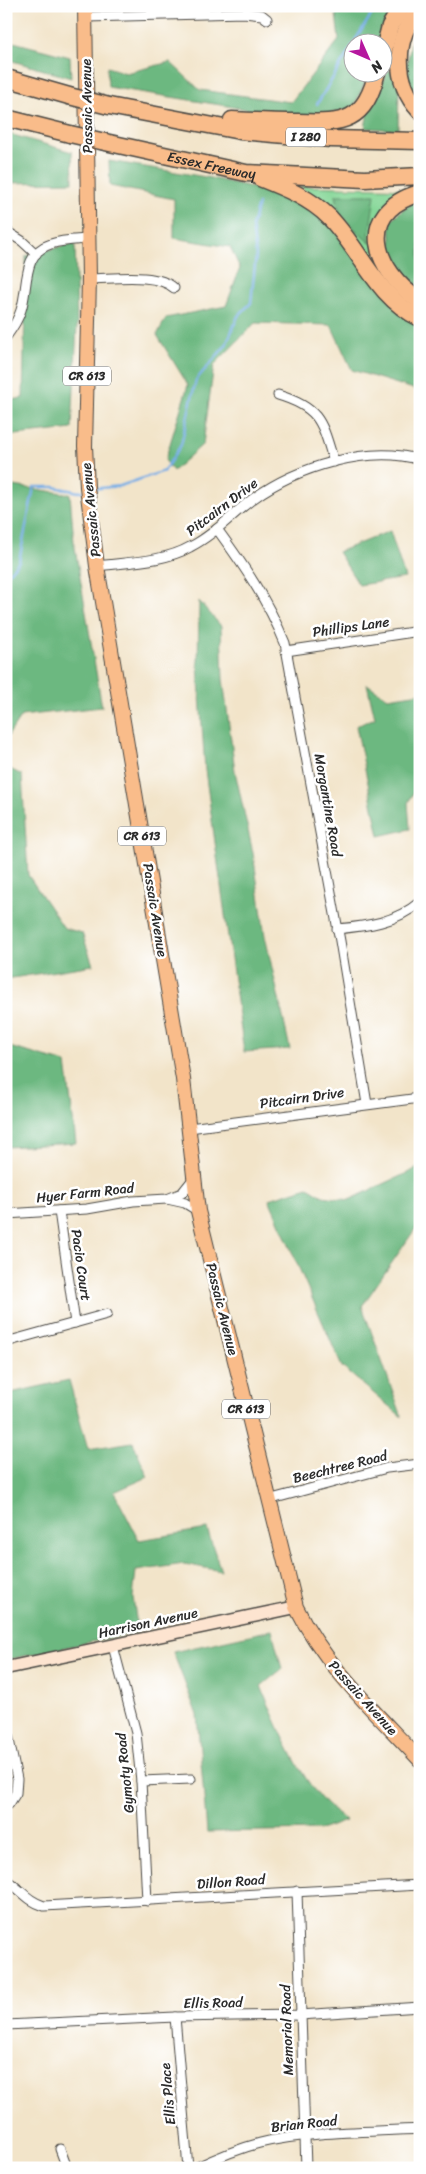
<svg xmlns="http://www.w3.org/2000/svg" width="426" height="2174" viewBox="0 0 426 2174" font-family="Sriracha,sans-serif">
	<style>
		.green { fill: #86d798; stroke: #588162 }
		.forest { fill: #6cb880; stroke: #4c7256 }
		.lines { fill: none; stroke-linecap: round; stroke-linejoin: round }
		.stream { stroke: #78afe6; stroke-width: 2.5 }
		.street-casing { stroke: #494743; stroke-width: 11 }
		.secondary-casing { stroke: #494743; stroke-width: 15 }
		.primary-casing { stroke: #494743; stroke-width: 16 }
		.highway-casing { stroke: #494743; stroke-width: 19 }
		.street { stroke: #fff; stroke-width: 9 }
		.secondary { stroke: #fde4d0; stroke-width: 12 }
		.primary { stroke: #f9bc8a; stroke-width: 14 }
		.highway { stroke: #f9bc8a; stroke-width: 16 }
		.highway-bridge-casing { stroke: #494743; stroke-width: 19; stroke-linecap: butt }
		.highway-bridge { stroke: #f9bc8a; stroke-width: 16 }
		.labels { text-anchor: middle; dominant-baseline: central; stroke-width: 5; stroke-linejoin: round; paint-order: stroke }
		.shield { fill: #fff; stroke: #6b6b6b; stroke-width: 1 }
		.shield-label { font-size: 12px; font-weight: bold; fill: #2b2b2b }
		.street-label { font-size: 14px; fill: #2b2b2b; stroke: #fff }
	</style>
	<rect width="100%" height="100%" fill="#fff"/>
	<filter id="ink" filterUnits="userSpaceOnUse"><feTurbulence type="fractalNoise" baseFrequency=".02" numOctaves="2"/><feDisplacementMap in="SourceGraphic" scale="10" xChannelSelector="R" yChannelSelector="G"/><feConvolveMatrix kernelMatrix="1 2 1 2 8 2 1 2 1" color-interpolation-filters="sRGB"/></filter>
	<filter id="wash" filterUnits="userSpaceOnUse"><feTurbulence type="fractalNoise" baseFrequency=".0096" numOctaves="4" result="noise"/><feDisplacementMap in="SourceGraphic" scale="20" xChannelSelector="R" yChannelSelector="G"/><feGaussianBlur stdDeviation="1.12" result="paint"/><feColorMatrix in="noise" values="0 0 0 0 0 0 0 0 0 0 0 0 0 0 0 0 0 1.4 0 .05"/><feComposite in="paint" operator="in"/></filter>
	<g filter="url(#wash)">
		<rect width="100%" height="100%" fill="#f2e4c9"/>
		<!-- green -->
		<path class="green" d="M 299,186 L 414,189 L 396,199 L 374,250 L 377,274 L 351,235 L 349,224 L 370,243 L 369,235 L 336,195 L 340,216 Z"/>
		<!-- forest -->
		<g class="forest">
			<path d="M 335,6 L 398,6 L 382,42 L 354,42 L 354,72 L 369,73 L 353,109 L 302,118 L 108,87 L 107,67 L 126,73 L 170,62 L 200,90 L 291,102 L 339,40 Z"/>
			<path d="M 420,19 L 420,100 L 405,74 L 415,22 Z"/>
			<path d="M 6,40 L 70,57 L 71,78 L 6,59 Z"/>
			<path d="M 389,68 L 399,86 L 398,130 L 365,128 L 368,112 Z"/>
			<path d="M 6,133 L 72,152 L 73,182 L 6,183 Z"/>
			<path d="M 109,161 L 206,177 L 288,195 L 330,225 L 420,321 L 420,391 L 352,370 L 331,325 L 255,323 L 214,365 L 203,444 L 173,471 L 165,460 L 188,385 L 157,335 L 166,318 L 226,306 L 240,268 L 230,247 L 174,238 L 174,199 L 110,186 Z"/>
			<path d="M 336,195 L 375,195 L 369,235 L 370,243 L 340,216 Z"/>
			<path d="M 418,197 L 420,197 L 420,287 L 392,266 L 390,220 Z"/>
			<path d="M 75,243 L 77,325 L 72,429 L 6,436 L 6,401 L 23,398 L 26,256 Z"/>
			<path d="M 6,485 L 70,494 L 74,542 L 102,707 L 21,716 L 6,739 Z"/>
			<path d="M 390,531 L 405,578 L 359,585 L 338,552 Z"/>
			<path d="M 199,601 L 221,626 L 223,679 L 235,771 L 253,853 L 265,936 L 290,1049 L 244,1052 L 205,770 L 198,666 Z"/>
			<path d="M 367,684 L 388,698 L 420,693 L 420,779 L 408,803 L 410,829 L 379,836 L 356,726 L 375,718 Z"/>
			<path d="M 6,767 L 22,775 L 28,875 L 64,928 L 82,933 L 93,965 L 6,979 Z"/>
			<path d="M 6,1046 L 66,1063 L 76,1143 L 6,1147 Z"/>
			<path d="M 418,1168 L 420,1168 L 420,1222 L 362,1306 L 402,1417 L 342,1367 L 269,1199 L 308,1187 L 323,1196 L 349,1200 Z"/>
			<path d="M 69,1380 L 88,1449 L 133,1442 L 148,1477 L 114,1492 L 139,1540 L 207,1529 L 221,1571 L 184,1564 L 136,1571 L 133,1597 L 138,1632 L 6,1660 L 6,1394 Z"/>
			<path d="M 272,1630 L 282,1669 L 261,1686 C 276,1723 298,1775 326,1804 C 332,1810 339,1815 346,1821 L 320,1830 L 207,1832 L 197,1715 L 173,1652 Z"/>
		</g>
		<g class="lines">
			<!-- stream -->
			<g class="stream">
				<path d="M 354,42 L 377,6"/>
				<path d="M 317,104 L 354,43"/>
				<path d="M 91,489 L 120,486 L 164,471 L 181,445 L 196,380 L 226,345 L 238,316 L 251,303 L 256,255 L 252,226 L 258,204"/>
				<path d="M 6,576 L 19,561 L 34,487 L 54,487 L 79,492 L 83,491"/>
			</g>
		</g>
	</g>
	<g filter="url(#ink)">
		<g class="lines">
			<!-- street casing -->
			<g class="street-casing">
				<g id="street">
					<path d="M 86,17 L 244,13 L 262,15 L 267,19"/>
					<path d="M 6,231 L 22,241 L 36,254"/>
					<path d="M 89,279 C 112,279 157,272 174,288"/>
					<path d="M 6,337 C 12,329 18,320 21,310 C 29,287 21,253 51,244 C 62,240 77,240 89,239"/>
					<path d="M 278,395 C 321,408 322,423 334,462"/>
					<path d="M 217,529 C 244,566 268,601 285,643 L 340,941 L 367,1104"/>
					<path d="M 97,566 C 127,562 164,562 190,547 C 214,535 232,514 254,498 C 296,468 368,444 420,460"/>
					<path d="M 286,651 L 420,631"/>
					<path d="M 337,929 C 368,926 395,923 420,902"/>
					<path d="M 189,1128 L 420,1098"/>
					<path d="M 167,1199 L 185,1203 L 198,1211"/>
					<path d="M 59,1211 L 75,1323"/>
					<path d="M 6,1214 L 87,1209 L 133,1201 L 167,1199 L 182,1193 L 194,1178"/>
					<path d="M 6,1342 L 107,1314"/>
					<path d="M 268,1500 L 387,1468 L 420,1464"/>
					<path d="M 113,1646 L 136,1733 L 141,1781 L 147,1901"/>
					<path d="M 6,1725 L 17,1779 L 16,1793 L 9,1804"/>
					<path d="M 141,1781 L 191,1779"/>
					<path d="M 6,1880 C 21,1889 27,1901 44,1906 L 420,1885"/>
					<path d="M 297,1891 L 306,2168"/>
					<path d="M 175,2017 L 188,2168"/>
					<path d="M 6,2025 L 175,2017 L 300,2015 L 420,2007"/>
					<path d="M 60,2149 L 67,2168"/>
					<path d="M 195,2168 C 216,2158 237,2149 260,2143 C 310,2131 368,2132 420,2129"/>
				</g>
			</g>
			<!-- secondary casing -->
			<g class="secondary-casing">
				<path id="secondary" d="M 6,1668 L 296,1607"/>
			</g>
			<!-- primary casing -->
			<g class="primary-casing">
				<path id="primary" d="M 85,6 L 89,279 L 85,446 L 87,487 L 97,566 L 183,1079 L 198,1211 L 296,1607 C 325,1666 375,1712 420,1760"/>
			</g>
			<!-- highway casing -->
			<g class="highway-casing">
				<g id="highway">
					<path d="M 420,9 C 393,37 393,82 420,111"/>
					<path d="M 384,49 L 390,26 L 402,6"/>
					<path d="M 6,78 L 69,96"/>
					<path d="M 109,106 L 240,131 L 331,139 L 420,141"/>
					<path d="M 6,118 L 70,134"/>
					<path d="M 232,120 C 254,121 276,122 298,122 C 344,124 365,122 377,72"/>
					<path id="s1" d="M 105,142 L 246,173 L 365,179 L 420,176"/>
					<path d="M 260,178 C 285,188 310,198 329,217 C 361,250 376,297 420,318"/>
					<path d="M 420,193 C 354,212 374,271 420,301"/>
				</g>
			</g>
			<!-- street -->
			<use href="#street" class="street"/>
			<!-- secondary -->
			<use href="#secondary" class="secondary"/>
			<!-- primary -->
			<use href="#primary" class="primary"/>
			<!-- highway -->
			<use href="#highway" class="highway"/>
			<!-- highway-bridge casing -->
			<g class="highway-bridge-casing">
				<g id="highway-bridge">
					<path d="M 69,96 L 109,106"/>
					<path d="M 70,134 L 105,142"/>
				</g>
			</g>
			<!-- highway-bridge -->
			<use href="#highway-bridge" class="highway-bridge"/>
		</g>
	</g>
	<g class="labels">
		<!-- shield labels -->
		<g class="shield">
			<rect x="286" y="127.5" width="40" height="19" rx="4"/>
			<rect x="63" y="366.5" width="48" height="19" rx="4"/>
			<rect x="118" y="826.5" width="48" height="19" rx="4"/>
			<rect x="222" y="1399.5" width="48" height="19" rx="4"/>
		</g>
		<g class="shield-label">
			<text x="306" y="137">I 280</text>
			<text x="87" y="376">CR 613</text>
			<text x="142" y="836">CR 613</text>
			<text x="246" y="1409">CR 613</text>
		</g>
		<!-- street labels -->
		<g class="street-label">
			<text transform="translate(87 106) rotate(-91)">Passaic Avenue</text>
			<text stroke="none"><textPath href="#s1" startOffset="109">Essex Freeway</textPath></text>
			<text transform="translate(222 507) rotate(-37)">Pitcairn Drive</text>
			<text transform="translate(91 510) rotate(-96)">Passaic Avenue</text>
			<text transform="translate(351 627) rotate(-8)">Phillips Lane</text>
			<text transform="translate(328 805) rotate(80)">Morgantine Road</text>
			<text transform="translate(155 910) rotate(81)">Passaic Avenue</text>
			<text transform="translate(302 1098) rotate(-8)">Pitcairn Drive</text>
			<text transform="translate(85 1193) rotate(-6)">Hyer Farm Road</text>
			<text transform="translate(81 1265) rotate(82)">Pacio Court</text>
			<text transform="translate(222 1309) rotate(76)">Passaic Avenue</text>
			<text transform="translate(340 1467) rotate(-14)">Beechtree Road</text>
			<text transform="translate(148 1623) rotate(-12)">Harrison Avenue</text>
			<text transform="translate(363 1698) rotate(48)">Passaic Avenue</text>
			<text transform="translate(125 1773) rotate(-96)">Gymoty Road</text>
			<text transform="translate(231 1882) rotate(-4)">Dillon Road</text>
			<text transform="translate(213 2003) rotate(-1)">Ellis Road</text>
			<text transform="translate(287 2030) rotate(-92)">Memorial Road</text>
			<text transform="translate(168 2094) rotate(-95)">Ellis Place</text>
			<text transform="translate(304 2124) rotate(-6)">Brian Road</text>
		</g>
	</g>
	<!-- margin -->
	<rect width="426" height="2174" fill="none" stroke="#fff" stroke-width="25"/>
	<!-- north arrow -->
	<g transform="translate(368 58) rotate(135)"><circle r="24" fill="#ffffff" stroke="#aaaaaa"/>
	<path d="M0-4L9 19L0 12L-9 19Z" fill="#b5179e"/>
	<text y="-8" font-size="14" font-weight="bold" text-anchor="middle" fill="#2b2b2b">N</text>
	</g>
</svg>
